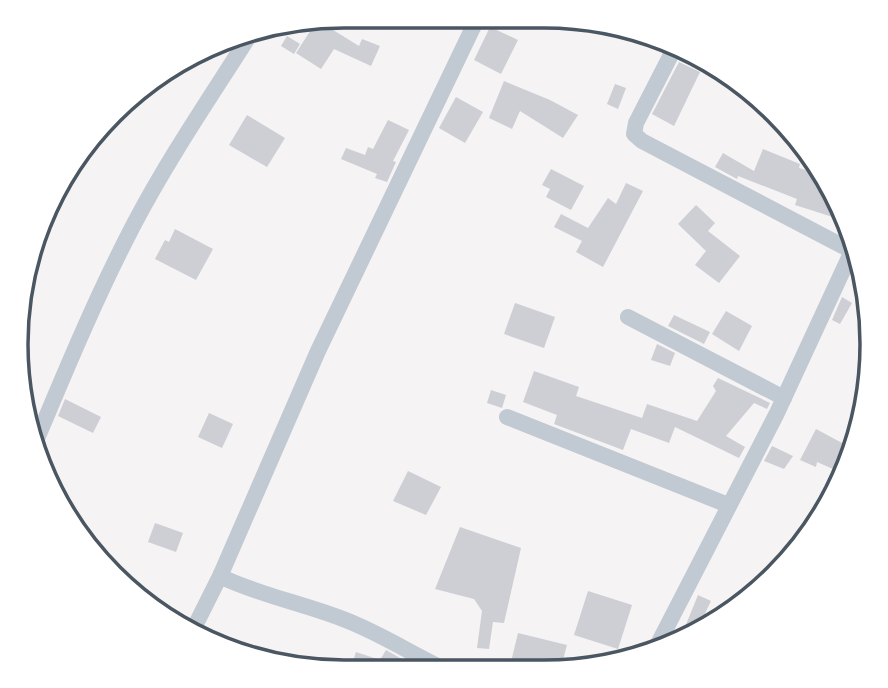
<svg xmlns="http://www.w3.org/2000/svg" width="888" height="688" viewBox="0 0 888 688" font-family="'Work Sans',sans-serif">
	<style>
		.building { fill: #cdcfd5 }
		.lines { fill: none; stroke-linecap: round; stroke-linejoin: round }
		.minor { stroke: #c1cad2; stroke-width: 16 }
		.rim { fill: none; stroke: #4a5661; stroke-width: 3.5 }
	</style>
	<rect width="100%" height="100%" fill="#f5f3f3"/>
	<!-- building -->
	<g class="building">
		<path d="M 314,25 L 325,25 L 359,46 L 362,39 L 380,46 L 371,66 L 334,49 L 321,69 L 296,53 Z"/>
		<path d="M 490,27 L 518,40 L 501,74 L 474,60 Z"/>
		<path d="M 287,36 L 300,44 L 294,54 L 281,46 Z"/>
		<path d="M 679,62 L 700,72 L 674,126 L 652,114 Z"/>
		<path d="M 504,81 L 550,100 L 578,115 L 563,138 L 520,111 L 512,129 L 489,118 Z"/>
		<path d="M 615,84 L 626,88 L 618,109 L 607,104 Z"/>
		<path d="M 456,97 L 483,112 L 465,143 L 439,128 Z"/>
		<path d="M 247,115 L 285,138 L 267,167 L 229,145 Z"/>
		<path d="M 388,120 L 409,130 L 393,161 L 396,162 L 387,182 L 375,178 L 377,174 L 341,159 L 346,148 L 365,155 L 368,147 L 373,149 Z"/>
		<path d="M 763,149 L 800,164 L 799,168 L 825,176 L 842,220 L 795,205 L 797,199 L 738,176 L 737,179 L 715,167 L 723,153 L 754,171 Z"/>
		<path d="M 551,169 L 584,186 L 571,210 L 546,197 L 550,189 L 542,185 Z"/>
		<path d="M 626,183 L 643,191 L 603,267 L 576,252 L 582,241 L 554,227 L 561,214 L 588,228 L 608,198 L 616,204 Z"/>
		<path d="M 696,205 L 715,223 L 708,231 L 740,256 L 719,283 L 695,265 L 706,251 L 678,224 Z"/>
		<path d="M 175,229 L 213,249 L 196,280 L 155,259 L 165,240 L 169,242 Z"/>
		<path d="M 842,297 L 852,303 L 840,324 L 832,320 Z"/>
		<path d="M 515,303 L 555,317 L 544,348 L 504,334 Z"/>
		<path d="M 726,311 L 752,326 L 739,351 L 712,334 Z"/>
		<path d="M 674,315 L 710,332 L 704,344 L 668,326 Z"/>
		<path d="M 657,344 L 675,353 L 670,366 L 651,360 Z"/>
		<path d="M 534,371 L 579,387 L 576,396 L 642,418 L 647,404 L 697,421 L 716,391 L 713,386 L 718,378 L 770,403 L 767,409 L 754,403 L 726,436 L 745,447 L 739,458 L 675,427 L 669,443 L 631,429 L 623,450 L 554,424 L 557,415 L 523,402 Z"/>
		<path d="M 491,390 L 506,395 L 502,408 L 487,403 Z"/>
		<path d="M 65,399 L 101,417 L 93,433 L 58,416 Z"/>
		<path d="M 209,413 L 233,424 L 222,448 L 198,437 Z"/>
		<path d="M 816,429 L 844,444 L 833,469 L 817,462 L 816,467 L 800,460 Z"/>
		<path d="M 772,446 L 793,456 L 784,469 L 764,461 Z"/>
		<path d="M 408,471 L 441,487 L 426,515 L 393,501 Z"/>
		<path d="M 155,523 L 183,533 L 176,552 L 148,542 Z"/>
		<path d="M 460,527 L 521,548 L 504,623 L 493,622 L 489,649 L 477,648 L 482,611 L 474,599 L 435,589 Z"/>
		<path d="M 588,591 L 632,605 L 618,649 L 574,635 Z"/>
		<path d="M 698,595 L 711,601 L 696,632 L 685,627 Z"/>
		<path d="M 518,633 L 567,645 L 560,671 L 509,670 Z"/>
		<path d="M 386,650 L 414,666 L 420,669 L 351,667 L 356,652 L 380,660 Z"/>
	</g>
	<g class="lines">
		<!-- minor -->
		<g class="minor">
			<path d="M 675,47 L 636,123 L 634,134 L 642,141 L 852,251"/>
			<path d="M 628,317 L 784,398"/>
			<path d="M 507,417 L 728,505"/>
			<path d="M 34,446 C 65,372 96,297 133,226 C 169,157 212,95 253,30"/>
			<path d="M 193,630 L 221,574"/>
			<path d="M 658,644 L 777,413 L 852,251"/>
			<path d="M 444,669 C 410,653 378,632 343,619 C 304,604 264,596 226,579 L 221,574 L 318,351 L 477,19"/>
		</g>
	</g>
	<!-- crop -->
	<path d="M0 0H888V688H0ZM344 28H544A316 316 0 0 1 860 344V344A316 316 0 0 1 544 660H344A316 316 0 0 1 28 344V344A316 316 0 0 1 344 28Z" fill="#fff" fill-rule="evenodd"/>
	<path class="rim" d="M344 28H544A316 316 0 0 1 860 344V344A316 316 0 0 1 544 660H344A316 316 0 0 1 28 344V344A316 316 0 0 1 344 28Z"/>
</svg>
